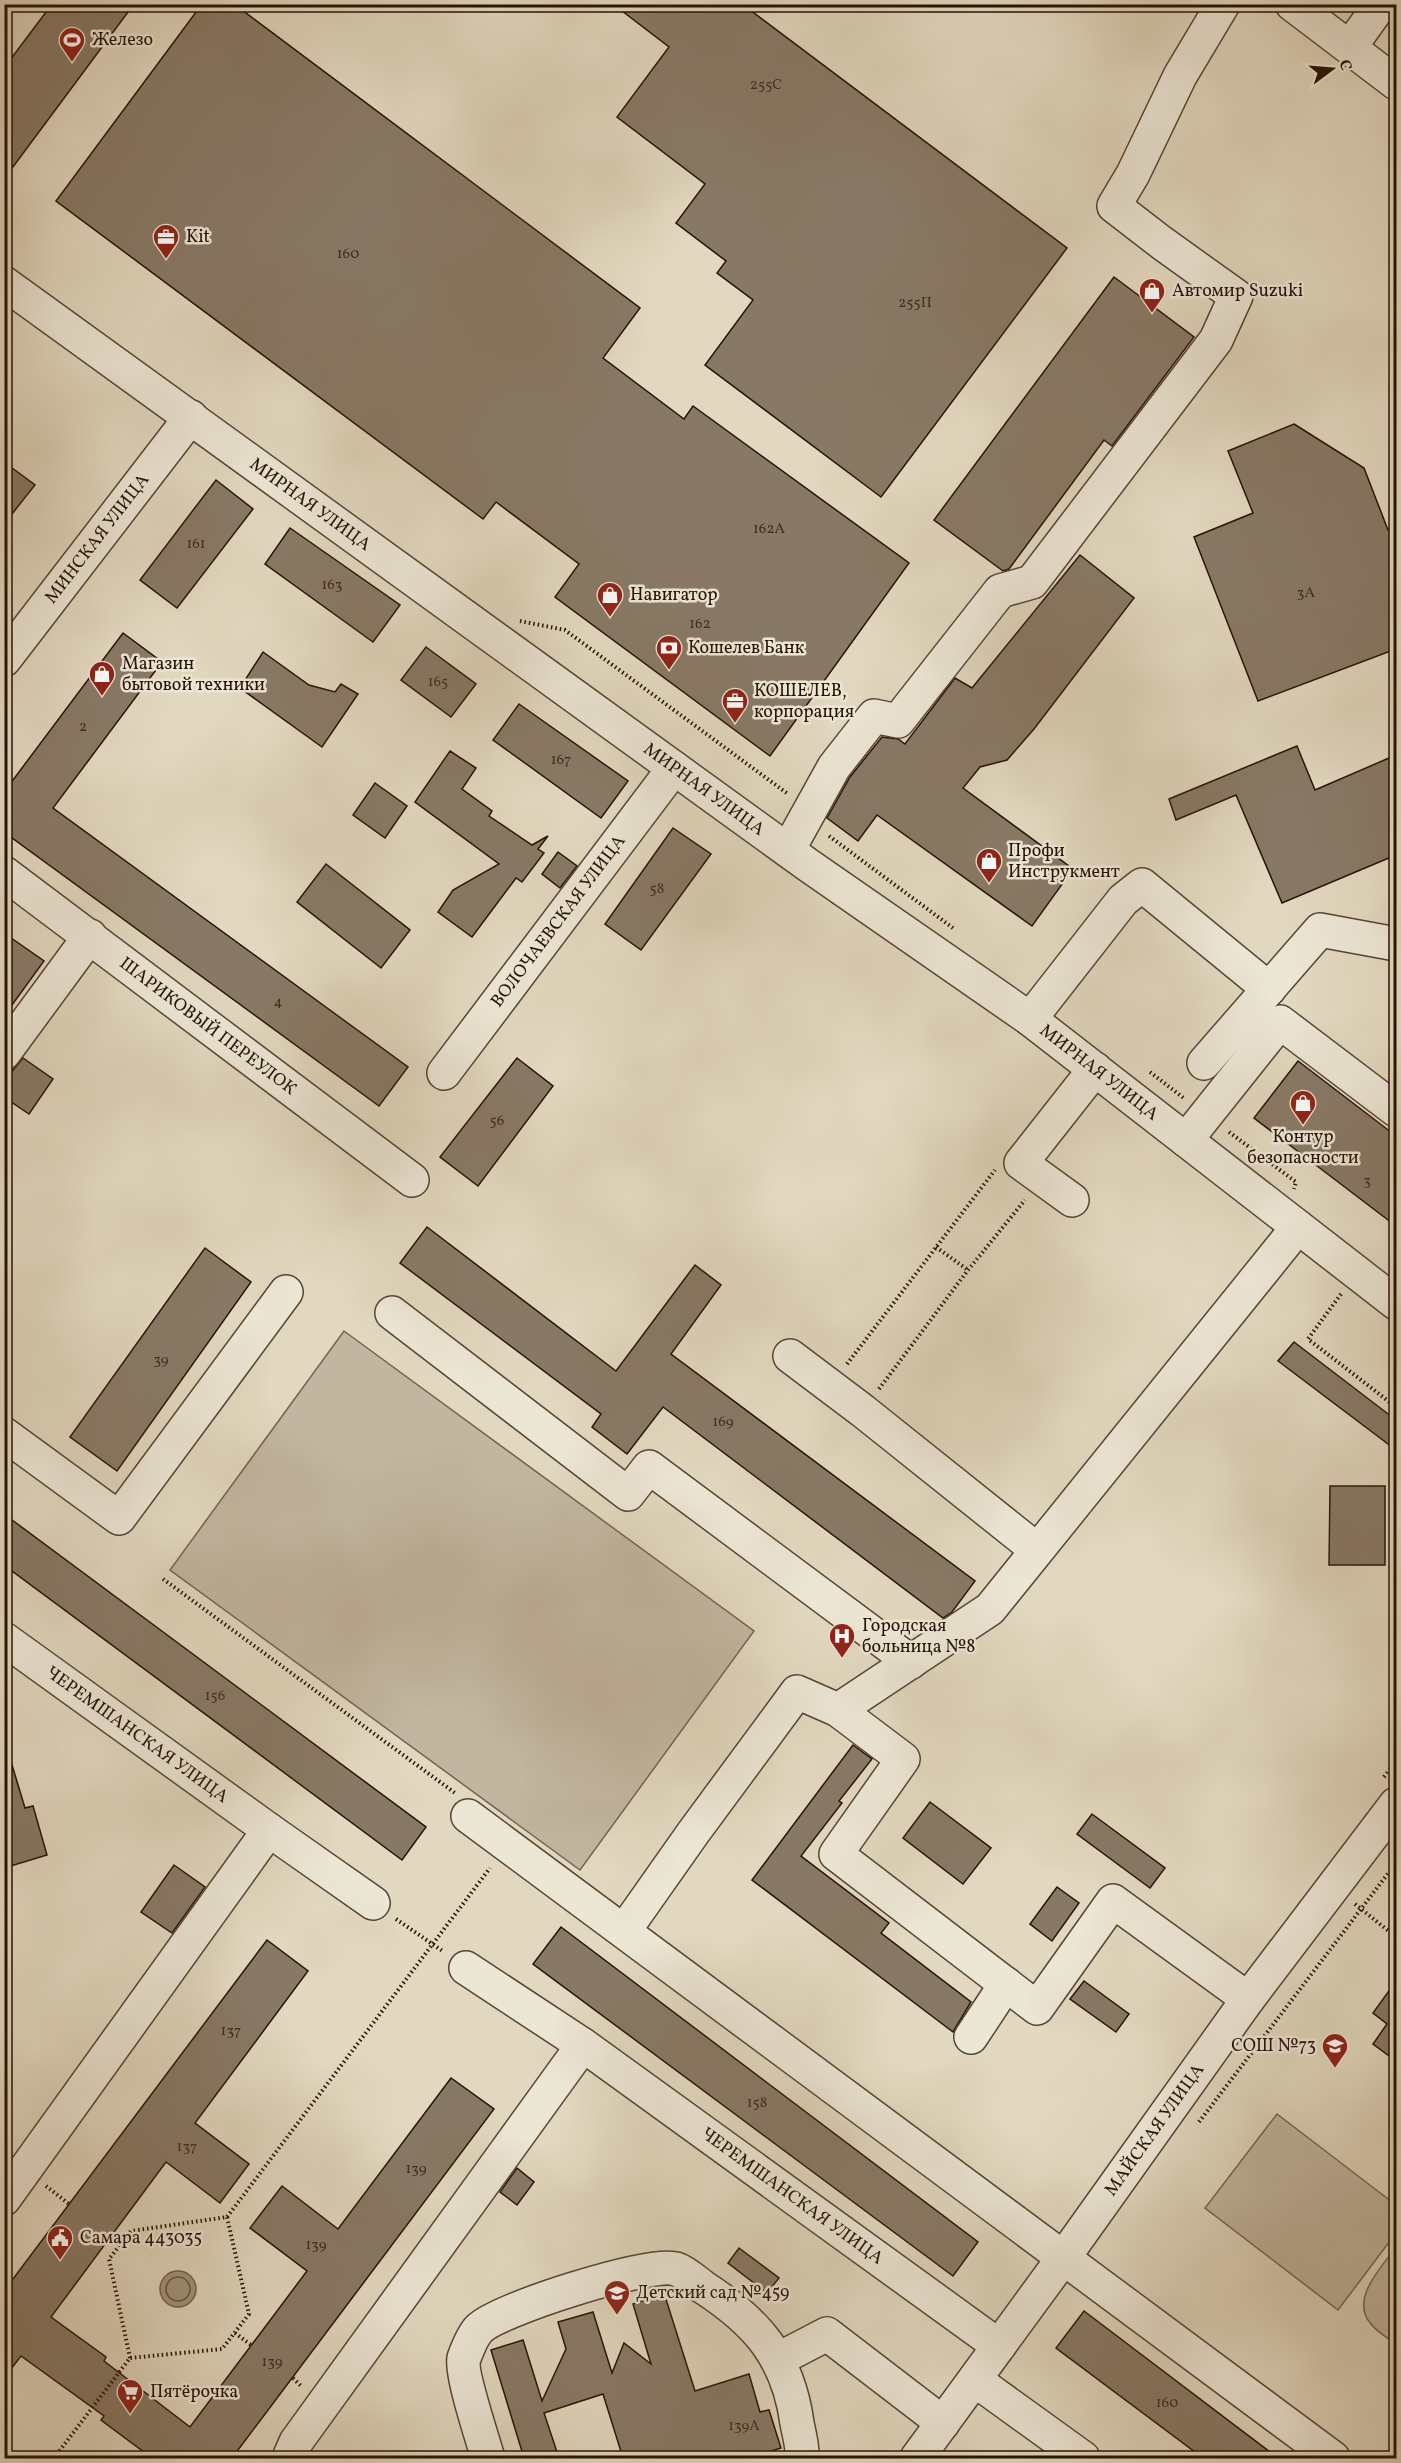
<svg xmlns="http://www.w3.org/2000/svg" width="1401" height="2463" viewBox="0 0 1401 2463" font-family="Vollkorn,serif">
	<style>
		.green { fill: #c2b6a0; stroke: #746453; stroke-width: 1.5 }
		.water { fill: #a29580; stroke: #71614f; stroke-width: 1.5 }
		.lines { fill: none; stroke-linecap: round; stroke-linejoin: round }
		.shore { stroke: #645443; stroke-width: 1.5 }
		.building { fill: #887966; stroke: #271206; stroke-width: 1.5 }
		.minor-casing { stroke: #564434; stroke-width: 36 }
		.path { stroke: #271206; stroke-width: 4; stroke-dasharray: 1.5 3; stroke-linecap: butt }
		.minor { stroke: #ece6d5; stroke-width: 33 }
		.labels { text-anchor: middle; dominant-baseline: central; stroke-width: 5; stroke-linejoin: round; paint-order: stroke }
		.number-label { font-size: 15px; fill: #3f2c1e }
		.poi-label { font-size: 18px; fill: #271206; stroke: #ece6d5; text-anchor: start }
		.street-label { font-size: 18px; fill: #271206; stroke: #ece6d5 }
	</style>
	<rect width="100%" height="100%" fill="#e2d8bf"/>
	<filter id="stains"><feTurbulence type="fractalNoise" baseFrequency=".00333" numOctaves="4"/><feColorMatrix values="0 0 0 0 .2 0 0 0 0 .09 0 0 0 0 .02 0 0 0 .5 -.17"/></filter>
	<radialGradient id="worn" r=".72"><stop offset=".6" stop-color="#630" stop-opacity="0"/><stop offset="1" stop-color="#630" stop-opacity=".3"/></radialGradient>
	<!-- green -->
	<g class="green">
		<path d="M 344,1331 L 754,1631 L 580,1870 L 170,1570 Z"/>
		<path d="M 1277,2114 L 1396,2205 L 1396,2233 L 1338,2310 L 1205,2208 Z"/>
		<path d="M 1396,2247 L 1396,2344 C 1388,2338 1377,2332 1371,2324 C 1349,2299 1382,2267 1396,2247 Z"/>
	</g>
	<!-- water -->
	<circle class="water" cx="178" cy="2289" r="18"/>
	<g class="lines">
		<!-- shore -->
		<circle class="shore" cx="178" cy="2289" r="12"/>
	</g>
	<!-- building -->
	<g class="building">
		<path d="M 52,4 L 134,4 L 4,179 L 4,68 Z"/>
		<path d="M 202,4 L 234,4 L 640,308 L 603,358 L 684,419 L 693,406 L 909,563 L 770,756 L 555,597 L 579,564 L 496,502 L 483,519 L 56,201 Z"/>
		<path d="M 613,4 L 742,4 L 1067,248 L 881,497 L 705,365 L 753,300 L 717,273 L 726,261 L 676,223 L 705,184 L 617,117 L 669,47 Z"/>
		<path d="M 1114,277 L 1194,337 L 1112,446 L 1104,440 L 1009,569 L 1003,571 L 934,520 Z"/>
		<path d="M 1294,424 L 1364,468 L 1388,530 L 1396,526 L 1396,649 L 1258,701 L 1194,537 L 1253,513 L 1228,451 Z"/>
		<path d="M 4,462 L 35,485 L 4,524 Z"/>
		<path d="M 216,480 L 253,509 L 177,608 L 140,580 Z"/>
		<path d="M 290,528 L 400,605 L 373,642 L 265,564 Z"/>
		<path d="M 1080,555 L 1134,598 L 1034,729 L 1007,760 L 980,767 L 963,788 L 1073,869 L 1032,926 L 877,815 L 858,841 L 827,818 L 850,777 L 882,737 L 898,739 L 905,744 L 955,678 L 972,688 Z"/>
		<path d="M 123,633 L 162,662 L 53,808 L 408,1067 L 379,1106 L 4,832 L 4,792 Z"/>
		<path d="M 426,647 L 476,684 L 451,717 L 401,680 Z"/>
		<path d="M 263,652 L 309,685 L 335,692 L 341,684 L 358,694 L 322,747 L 240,688 Z"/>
		<path d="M 519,704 L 628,781 L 601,818 L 493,740 Z"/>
		<path d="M 1297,746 L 1315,790 L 1396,755 L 1396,855 L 1282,903 L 1236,795 L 1176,820 L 1169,799 Z"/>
		<path d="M 450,751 L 476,768 L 462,789 L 492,811 L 489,816 L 532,845 L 548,836 L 538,849 L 544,853 L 522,882 L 516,878 L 472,937 L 438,912 L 453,890 L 499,864 L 415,802 Z"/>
		<path d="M 375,783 L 407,806 L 385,838 L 353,815 Z"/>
		<path d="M 673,828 L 711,854 L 641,950 L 605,924 Z"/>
		<path d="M 558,852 L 577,866 L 560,888 L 542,874 Z"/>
		<path d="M 326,864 L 410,930 L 381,968 L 297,902 Z"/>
		<path d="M 4,933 L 44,961 L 4,1016 Z"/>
		<path d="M 23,1058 L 53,1079 L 29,1114 L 4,1097 L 4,1081 Z"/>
		<path d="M 517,1058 L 553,1086 L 478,1186 L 440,1157 Z"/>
		<path d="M 1298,1061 L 1396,1136 L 1396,1226 L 1254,1118 Z"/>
		<path d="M 427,1227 L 616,1371 L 695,1265 L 721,1285 L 671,1354 L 975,1581 L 952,1612 L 943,1618 L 663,1407 L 627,1454 L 592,1427 L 601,1414 L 400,1263 Z"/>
		<path d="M 205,1248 L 251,1282 L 117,1471 L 70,1437 Z"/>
		<path d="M 1294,1342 L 1396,1420 L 1396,1450 L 1278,1361 Z"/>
		<path d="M 1330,1486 L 1385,1486 L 1385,1565 L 1329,1565 Z"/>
		<path d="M 4,1514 L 426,1827 L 402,1860 L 4,1565 Z"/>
		<path d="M 853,1745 L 872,1759 L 839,1801 L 842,1803 L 801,1856 L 889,1923 L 881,1933 L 971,2002 L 953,2032 L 752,1880 Z"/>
		<path d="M 9,1755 L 25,1808 L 33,1806 L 47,1855 L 4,1868 L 4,1756 Z"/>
		<path d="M 930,1802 L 991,1848 L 963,1884 L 903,1838 Z"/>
		<path d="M 1092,1814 L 1165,1868 L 1150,1888 L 1077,1834 Z"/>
		<path d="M 174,1865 L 205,1887 L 172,1933 L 141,1912 Z"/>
		<path d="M 1057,1887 L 1079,1903 L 1052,1941 L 1030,1924 Z"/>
		<path d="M 561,1927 L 978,2242 L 953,2276 L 533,1964 Z"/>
		<path d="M 267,1940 L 308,1971 L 195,2123 L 249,2164 L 220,2203 L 166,2162 L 51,2317 L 106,2357 L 104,2361 L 190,2427 L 307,2271 L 250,2228 L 282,2186 L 338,2229 L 451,2078 L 494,2109 L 232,2458 L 152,2458 L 101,2420 L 104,2416 L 21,2356 L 4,2378 L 4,2291 Z"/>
		<path d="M 1084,1981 L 1129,2014 L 1116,2032 L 1070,1999 Z"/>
		<path d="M 1396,1981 L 1396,2061 L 1373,2044 L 1387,2024 L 1373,2013 Z"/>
		<path d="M 517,2168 L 534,2182 L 517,2205 L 500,2192 Z"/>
		<path d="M 739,2248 L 779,2278 L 767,2293 L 728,2263 Z"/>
		<path d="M 664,2293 L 695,2391 L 749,2374 L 760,2412 L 769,2410 L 781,2448 L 771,2451 L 772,2458 L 623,2458 L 603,2394 L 544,2413 L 559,2458 L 524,2458 L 491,2350 L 523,2340 L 542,2401 L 566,2349 L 558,2322 L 593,2312 L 612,2373 L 624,2343 L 651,2364 L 633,2304 Z"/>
		<path d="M 1084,2311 L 1278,2458 L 1203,2458 L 1056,2348 Z"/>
	</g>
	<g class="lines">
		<!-- minor casing -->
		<g class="minor-casing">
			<g id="minor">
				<path d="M 1292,4 L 1396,83"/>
				<path d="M 1350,47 L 1378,8"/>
				<path id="s1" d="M 4,283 L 808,865 L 1030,1019 L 1396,1303"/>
				<path id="s2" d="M 4,660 L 191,417"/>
				<path d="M 788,850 L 834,767 L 874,716 L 898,721 L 1000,591 L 1032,582 L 1216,340 L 1236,296 L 1162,243 L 1114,206 L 1133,174 L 1180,76 L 1223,4"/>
				<path id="s3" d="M 4,873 L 412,1180"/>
				<path d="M 1030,1019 L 1123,900 L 1142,885 L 1269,989"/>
				<path d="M 4,1053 L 90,936"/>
				<path d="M 1204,1063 L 1320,930 L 1396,944"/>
				<path id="s4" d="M 444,1073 L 674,768"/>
				<path d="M 1186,1140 L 1280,1022 L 1396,1110"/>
				<path d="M 1072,1200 L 1021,1163 L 1095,1069"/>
				<path d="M 392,1313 L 628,1494 L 649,1467 L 911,1662"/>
				<path d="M 790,1356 L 863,1411 L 1037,1550"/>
				<path d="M 4,1434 L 119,1518 L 286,1292"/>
				<path id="s5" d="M 4,1639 L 269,1830 L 373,1903"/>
				<path d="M 838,1710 L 903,1759 L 836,1854 L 1037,2008 L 1113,1901 L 1248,1999"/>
				<path d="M 468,1816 L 1333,2458"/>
				<path d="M 624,1931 L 693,1833 L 797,1692 L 838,1710 L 990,1609 L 1298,1227"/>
				<path id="s6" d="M 466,1968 L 583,2045 L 999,2346"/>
				<path d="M 971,2037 L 1006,1984"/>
				<path d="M 4,2199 L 269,1830"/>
				<path d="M 779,2359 L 827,2334 L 943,2423"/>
				<path d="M 975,2380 L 1083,2458"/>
				<path d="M 289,2458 L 296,2442 L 583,2045"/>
				<path d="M 488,2458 C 483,2441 460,2371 464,2358 C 467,2350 473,2335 479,2329 C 498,2309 651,2261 676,2269 C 685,2272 695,2281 703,2287 C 757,2322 788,2357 797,2423 C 799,2434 803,2447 802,2458"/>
				<path id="s7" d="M 917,2458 L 1064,2257 L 1248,1999 L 1396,1804"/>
			</g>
		</g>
		<!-- path -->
		<g class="path">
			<path d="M 520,621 L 565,630 L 788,794"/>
			<path d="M 829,836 L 953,928"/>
			<path d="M 1150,1072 L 1185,1099"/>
			<path d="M 1229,1132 L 1296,1182 L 1294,1189"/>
			<path d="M 936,1247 L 968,1270"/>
			<path d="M 1341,1294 L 1308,1339 L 1396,1407"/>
			<path d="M 847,1364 L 995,1170"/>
			<path d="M 879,1389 L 968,1270 L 1025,1200"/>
			<path d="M 163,1579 L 455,1793"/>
			<path d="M 1384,1777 L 1396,1761"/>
			<path d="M 1355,1904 L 1396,1937"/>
			<path d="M 396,1919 L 444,1952"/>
			<path d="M 1199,2122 L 1396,1863"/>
			<path d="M 46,2186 L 69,2204"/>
			<path d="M 111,2236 L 121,2243"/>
			<path d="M 235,2333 L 251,2345"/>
			<path d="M 130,2358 L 109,2259 L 131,2231 L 227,2217 L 490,1868"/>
			<path d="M 293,2378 L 301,2386"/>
			<path d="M 54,2458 L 130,2358 L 222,2349 L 249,2314 L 227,2217"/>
		</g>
		<!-- minor -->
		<use href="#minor" class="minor"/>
	</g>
	<!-- icons -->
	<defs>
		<g id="stadium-pin" transform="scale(1.35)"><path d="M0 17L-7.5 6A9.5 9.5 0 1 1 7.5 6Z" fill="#8f2418" stroke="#ece6d5"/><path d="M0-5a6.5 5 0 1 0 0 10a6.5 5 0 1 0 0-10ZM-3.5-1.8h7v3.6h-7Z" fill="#fff"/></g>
		<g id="office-pin" transform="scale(1.35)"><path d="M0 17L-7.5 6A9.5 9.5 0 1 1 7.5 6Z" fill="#8f2418" stroke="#ece6d5"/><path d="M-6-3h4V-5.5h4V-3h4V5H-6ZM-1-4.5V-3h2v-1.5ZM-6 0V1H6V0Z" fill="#fff"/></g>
		<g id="shop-pin" transform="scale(1.35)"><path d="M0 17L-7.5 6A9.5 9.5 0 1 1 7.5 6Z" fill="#8f2418" stroke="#ece6d5"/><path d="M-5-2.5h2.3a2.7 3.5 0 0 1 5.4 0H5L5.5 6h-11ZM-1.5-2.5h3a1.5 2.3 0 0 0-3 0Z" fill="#fff"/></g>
		<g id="bank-pin" transform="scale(1.35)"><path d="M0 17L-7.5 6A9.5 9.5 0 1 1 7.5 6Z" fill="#8f2418" stroke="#ece6d5"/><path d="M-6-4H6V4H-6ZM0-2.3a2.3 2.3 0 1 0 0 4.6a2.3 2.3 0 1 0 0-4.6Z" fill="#fff"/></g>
		<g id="hospital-pin" transform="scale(1.35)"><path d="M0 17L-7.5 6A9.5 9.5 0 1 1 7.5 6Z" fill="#8f2418" stroke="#ece6d5"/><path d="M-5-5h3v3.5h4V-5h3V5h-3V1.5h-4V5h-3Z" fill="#fff"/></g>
		<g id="school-pin" transform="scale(1.35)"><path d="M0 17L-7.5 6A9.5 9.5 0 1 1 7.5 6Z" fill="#8f2418" stroke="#ece6d5"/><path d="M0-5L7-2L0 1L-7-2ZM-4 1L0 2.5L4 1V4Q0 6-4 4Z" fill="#fff"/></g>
		<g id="civic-pin" transform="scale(1.35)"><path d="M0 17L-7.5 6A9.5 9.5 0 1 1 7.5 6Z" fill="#8f2418" stroke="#ece6d5"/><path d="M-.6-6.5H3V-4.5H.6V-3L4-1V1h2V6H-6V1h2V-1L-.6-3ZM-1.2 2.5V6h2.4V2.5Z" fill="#fff"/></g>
		<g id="supermarket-pin" transform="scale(1.35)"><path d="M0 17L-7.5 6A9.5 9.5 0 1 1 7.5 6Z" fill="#8f2418" stroke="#ece6d5"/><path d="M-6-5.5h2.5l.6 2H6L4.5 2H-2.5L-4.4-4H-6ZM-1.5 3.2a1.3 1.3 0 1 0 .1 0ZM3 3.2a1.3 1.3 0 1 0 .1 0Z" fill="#fff"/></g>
	</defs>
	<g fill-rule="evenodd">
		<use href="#stadium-pin" x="72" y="40"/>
		<use href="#office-pin" x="166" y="237"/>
		<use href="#shop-pin" x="1152" y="291"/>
		<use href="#shop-pin" x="610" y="595"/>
		<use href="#bank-pin" x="669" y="648"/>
		<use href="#shop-pin" x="102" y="674"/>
		<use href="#office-pin" x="735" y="701"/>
		<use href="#shop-pin" x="989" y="861"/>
		<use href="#shop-pin" x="1303" y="1103"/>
		<use href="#hospital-pin" x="842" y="1636"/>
		<use href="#school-pin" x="1335" y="2046"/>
		<use href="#civic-pin" x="60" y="2238"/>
		<use href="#school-pin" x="617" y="2293"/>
		<use href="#supermarket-pin" x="130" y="2392"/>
	</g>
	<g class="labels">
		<!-- number labels -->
		<g class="number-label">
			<text x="766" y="85">255С</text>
			<text x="348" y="254">160</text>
			<text x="915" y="303">255П</text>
			<text x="769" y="529">162А</text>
			<text x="196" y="544">161</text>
			<text x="332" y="585">163</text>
			<text x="1306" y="593">3А</text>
			<text x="700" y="624">162</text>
			<text x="438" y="682">165</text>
			<text x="83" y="727">2</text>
			<text x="561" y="760">167</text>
			<text x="657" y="889">58</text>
			<text x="278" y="1002">4</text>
			<text x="497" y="1121">56</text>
			<text x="1367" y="1181">3</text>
			<text x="161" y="1360">39</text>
			<text x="723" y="1422">169</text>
			<text x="215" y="1696">156</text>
			<text x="231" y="2031">137</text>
			<text x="757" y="2103">158</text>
			<text x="187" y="2147">137</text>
			<text x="416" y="2169">139</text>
			<text x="316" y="2245">139</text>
			<text x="272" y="2362">139</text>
			<text x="1167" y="2403">160</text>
			<text x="744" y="2426">139А</text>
		</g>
		<!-- poi labels -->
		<g class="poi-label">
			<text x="92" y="40">Железо</text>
			<text x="186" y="237">Kit</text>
			<text x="1172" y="291">Автомир Suzuki</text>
			<text x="630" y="595">Навигатор</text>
			<text x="688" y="648">Кошелев Банк</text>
			<text x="122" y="664">Магазин<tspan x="122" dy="21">бытовой техники</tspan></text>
			<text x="754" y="691">КОШЕЛЕВ,<tspan x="754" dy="21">корпорация</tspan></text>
			<text x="1008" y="851">Профи<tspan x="1008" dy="21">Инструкмент</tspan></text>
			<text x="1303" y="1137" text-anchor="middle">Контур<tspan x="1303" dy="21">безопасности</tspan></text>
			<text x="862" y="1626">Городская<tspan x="862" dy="21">больница №8</tspan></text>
			<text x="1316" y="2046" text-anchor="end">СОШ №73</text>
			<text x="80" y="2238">Самара 443035</text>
			<text x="636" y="2293">Детский сад №459</text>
			<text x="150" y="2392">Пятёрочка</text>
		</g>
		<!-- street labels -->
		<g class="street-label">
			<text stroke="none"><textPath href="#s1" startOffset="378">МИРНАЯ УЛИЦА</textPath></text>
			<text stroke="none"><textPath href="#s2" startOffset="153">МИНСКАЯ УЛИЦА</textPath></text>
			<text stroke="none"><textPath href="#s1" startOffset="864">МИРНАЯ УЛИЦА</textPath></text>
			<text stroke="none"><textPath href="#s4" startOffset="190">ВОЛОЧАЕВСКАЯ УЛИЦА</textPath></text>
			<text stroke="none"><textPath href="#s3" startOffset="255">ШАРИКОВЫЙ ПЕРЕУЛОК</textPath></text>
			<text stroke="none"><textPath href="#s1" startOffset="1350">МИРНАЯ УЛИЦА</textPath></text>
			<text stroke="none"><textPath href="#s5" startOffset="164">ЧЕРЕМШАНСКАЯ УЛИЦА</textPath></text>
			<text stroke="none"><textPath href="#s7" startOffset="405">МАЙСКАЯ УЛИЦА</textPath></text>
			<text stroke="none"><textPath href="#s6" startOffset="398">ЧЕРЕМШАНСКАЯ УЛИЦА</textPath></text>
		</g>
	</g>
	<!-- margin -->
	<rect width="1401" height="2463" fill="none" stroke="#e2d8bf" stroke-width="24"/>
	<rect x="6" y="6" width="1389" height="2451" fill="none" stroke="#271206" stroke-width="3"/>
	<rect x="12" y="12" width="1377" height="2439" fill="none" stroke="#271206" stroke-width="1.5"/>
	<!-- north arrow -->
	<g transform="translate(1332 69) rotate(74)" stroke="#ece6d5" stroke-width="4.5" paint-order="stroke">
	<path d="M0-4.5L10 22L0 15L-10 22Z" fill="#271206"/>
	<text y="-9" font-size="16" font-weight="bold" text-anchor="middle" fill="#271206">С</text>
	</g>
	<rect width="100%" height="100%" filter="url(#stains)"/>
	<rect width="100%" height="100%" fill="url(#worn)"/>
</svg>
